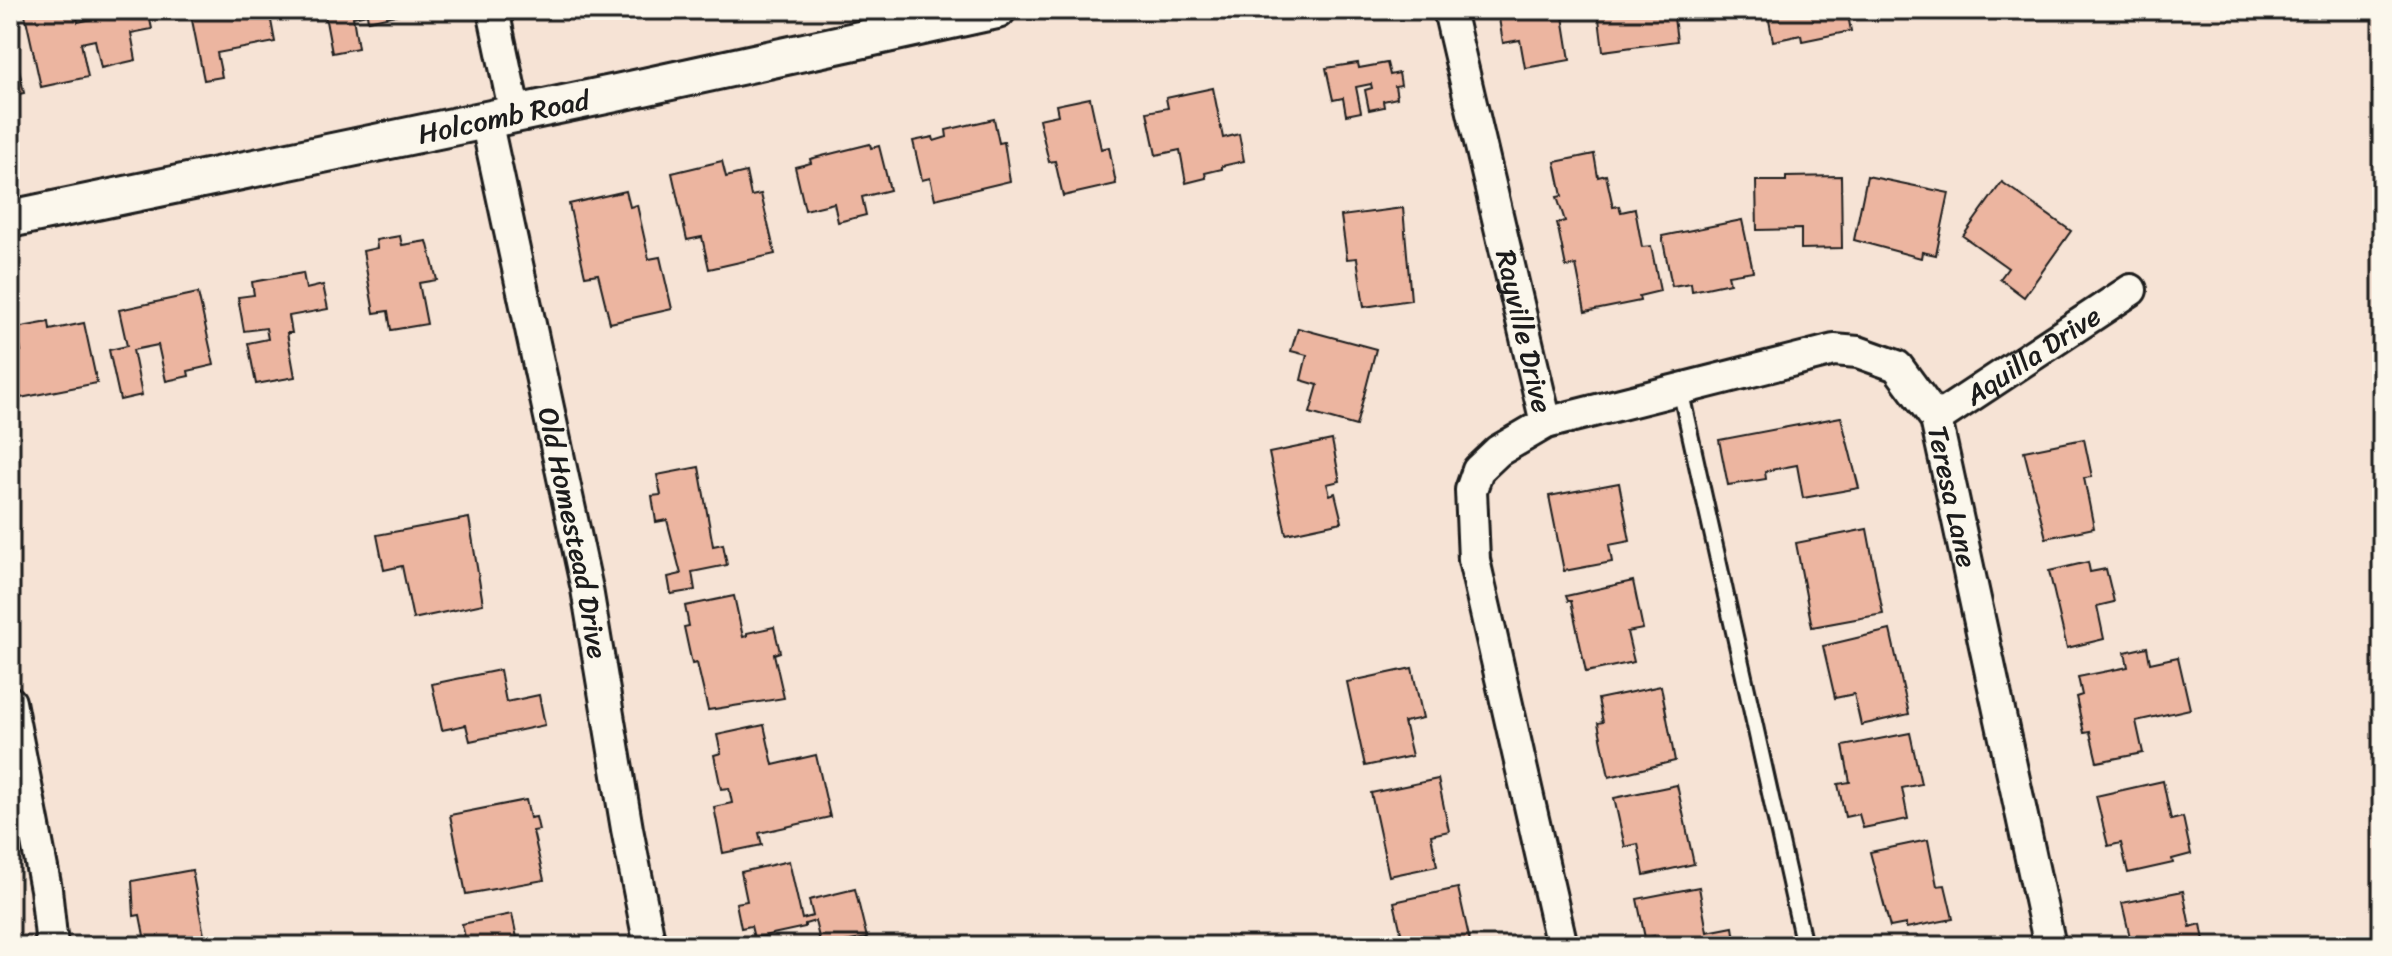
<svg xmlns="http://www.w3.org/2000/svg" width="2392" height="956" viewBox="0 0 2392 956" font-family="Sriracha,sans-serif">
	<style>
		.building { fill: #ecb5a0; stroke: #1c1c1c; stroke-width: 2 }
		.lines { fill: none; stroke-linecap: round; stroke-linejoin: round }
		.service-casing { stroke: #1c1c1c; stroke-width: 20 }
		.minor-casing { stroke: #1c1c1c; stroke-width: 36 }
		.tertiary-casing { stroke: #1c1c1c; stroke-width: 42 }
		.service { stroke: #fbf7ec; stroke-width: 14 }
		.minor { stroke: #fbf7ec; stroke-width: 30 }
		.tertiary { stroke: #fbf7ec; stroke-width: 36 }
		.labels { text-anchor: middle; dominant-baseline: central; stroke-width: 6; stroke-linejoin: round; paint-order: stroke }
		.street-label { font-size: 28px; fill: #1c1c1c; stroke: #fbf7ec }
	</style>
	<rect width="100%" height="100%" fill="#f6e3d5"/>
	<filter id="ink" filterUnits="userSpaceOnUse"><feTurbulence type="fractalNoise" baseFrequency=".0125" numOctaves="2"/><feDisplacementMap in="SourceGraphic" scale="16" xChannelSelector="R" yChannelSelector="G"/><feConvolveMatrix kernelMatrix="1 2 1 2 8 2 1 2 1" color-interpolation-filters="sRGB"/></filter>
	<g filter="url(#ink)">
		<!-- building -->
		<g class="building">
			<path d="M 24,10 L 75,10 L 78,22 L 92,19 L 90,10 L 148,10 L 152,29 L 131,33 L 136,60 L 101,68 L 95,40 L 81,43 L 88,77 L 41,87 Z"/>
			<path d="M 205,10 L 269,10 L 275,42 L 217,53 L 222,77 L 204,80 L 191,15 L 206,13 Z"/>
			<path d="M 324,10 L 409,10 L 409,12 L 368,21 L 367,14 L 353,17 L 358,48 L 332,53 Z"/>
			<path d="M 1508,10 L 1562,10 L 1570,60 L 1525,68 L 1520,40 L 1503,43 L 1498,12 Z"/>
			<path d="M 1598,10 L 1673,10 L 1677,41 L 1603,51 Z"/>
			<path d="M 1767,10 L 1847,10 L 1851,31 L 1802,41 L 1801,35 L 1773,41 Z"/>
			<path d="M 10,28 L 24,93 L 10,96 Z"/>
			<path d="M 1358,63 L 1359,68 L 1387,63 L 1390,75 L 1399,73 L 1401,85 L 1395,86 L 1397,98 L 1383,101 L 1384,107 L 1369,110 L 1365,90 L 1372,88 L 1371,84 L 1356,87 L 1361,112 L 1346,115 L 1343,98 L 1333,100 L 1326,68 Z"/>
			<path d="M 1213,88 L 1223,138 L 1239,134 L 1244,161 L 1222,166 L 1222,169 L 1205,173 L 1206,178 L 1186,183 L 1180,150 L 1156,155 L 1147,112 L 1168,108 L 1166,98 Z"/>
			<path d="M 1090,98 L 1101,149 L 1109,147 L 1116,184 L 1063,196 L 1055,161 L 1049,162 L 1039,119 L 1058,115 L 1056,105 Z"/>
			<path d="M 994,119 L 999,143 L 1004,142 L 1010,181 L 935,199 L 930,178 L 922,180 L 913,141 L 933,137 L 934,141 L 947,137 L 946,130 Z"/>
			<path d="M 870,144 L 871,148 L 879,146 L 890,190 L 862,197 L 866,215 L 838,222 L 834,203 L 805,210 L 795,167 L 811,163 L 810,159 Z"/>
			<path d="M 1594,154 L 1598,177 L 1606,175 L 1613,207 L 1619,206 L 1621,212 L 1635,209 L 1642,247 L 1651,246 L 1660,291 L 1639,296 L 1640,301 L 1585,312 L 1576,265 L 1566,267 L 1557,223 L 1565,221 L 1557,197 L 1562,196 L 1555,162 Z"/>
			<path d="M 722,161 L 726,177 L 746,172 L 751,196 L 761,194 L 775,254 L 709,269 L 702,237 L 687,240 L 672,173 Z"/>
			<path d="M 1841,176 L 1842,248 L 1801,249 L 1801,229 L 1757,230 L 1756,181 L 1786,181 L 1786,177 Z"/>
			<path d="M 1867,176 L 1949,193 L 1936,255 L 1922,252 L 1921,258 L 1854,240 Z"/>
			<path d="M 2002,182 L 2071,231 L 2024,297 L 2000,279 L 2008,268 L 1963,236 Z"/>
			<path d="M 626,191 L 630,207 L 637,205 L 649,259 L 660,257 L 672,309 L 610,323 L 598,274 L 585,276 L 569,204 Z"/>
			<path d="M 1403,208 L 1411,300 L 1364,307 L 1357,258 L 1347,259 L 1341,216 Z"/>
			<path d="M 1742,220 L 1753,271 L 1728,275 L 1730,283 L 1692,291 L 1691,283 L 1672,286 L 1662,236 Z"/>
			<path d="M 400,236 L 402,245 L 427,241 L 437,280 L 419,283 L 427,324 L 391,330 L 388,311 L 374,313 L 363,251 L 377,248 L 376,240 Z"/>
			<path d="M 303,273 L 306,289 L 323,285 L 328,309 L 289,316 L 292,333 L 287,333 L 295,377 L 256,384 L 248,343 L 268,339 L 266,328 L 244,331 L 238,297 L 254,295 L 252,282 Z"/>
			<path d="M 198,293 L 214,365 L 188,371 L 189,376 L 166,381 L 158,345 L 133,350 L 142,395 L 120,400 L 109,350 L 127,346 L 119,310 Z"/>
			<path d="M 49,322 L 50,330 L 84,323 L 97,383 L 10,400 L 10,353 L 21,351 L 16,328 Z"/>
			<path d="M 1298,328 L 1376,349 L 1356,426 L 1310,413 L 1318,385 L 1301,380 L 1307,355 L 1291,351 Z"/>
			<path d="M 1841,417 L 1859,488 L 1803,498 L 1797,465 L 1765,471 L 1766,479 L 1728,485 L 1719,440 Z"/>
			<path d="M 2084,439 L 2092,477 L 2084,478 L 2094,528 L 2046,538 L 2024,451 Z"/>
			<path d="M 1332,440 L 1340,481 L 1327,484 L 1330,495 L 1335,493 L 1342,522 L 1286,534 L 1269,453 Z"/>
			<path d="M 699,467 L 713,546 L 723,544 L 727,565 L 692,572 L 695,590 L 671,594 L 668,577 L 681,574 L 667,520 L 656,522 L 652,496 L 661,495 L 657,475 Z"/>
			<path d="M 1619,483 L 1630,541 L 1609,545 L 1612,562 L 1564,571 L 1549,496 Z"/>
			<path d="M 469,518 L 483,604 L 413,619 L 402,566 L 384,570 L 377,535 Z"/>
			<path d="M 1867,529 L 1883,614 L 1812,627 L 1796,543 Z"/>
			<path d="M 2088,562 L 2090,572 L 2106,569 L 2114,602 L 2097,606 L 2104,639 L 2067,648 L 2049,571 Z"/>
			<path d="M 1633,581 L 1643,629 L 1627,632 L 1634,662 L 1586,672 L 1571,601 L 1568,601 L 1566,596 Z"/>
			<path d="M 734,596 L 743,637 L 747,636 L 747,633 L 774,627 L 780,652 L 774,654 L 784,698 L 708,710 L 697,663 L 692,664 L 684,627 L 689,626 L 685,606 Z"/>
			<path d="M 1890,630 L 1909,714 L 1861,725 L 1854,694 L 1835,698 L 1823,646 Z"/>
			<path d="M 2147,647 L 2150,663 L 2178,657 L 2190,709 L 2136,721 L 2143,753 L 2097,762 L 2090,732 L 2084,733 L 2076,697 L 2082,695 L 2078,677 L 2128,667 L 2125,652 Z"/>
			<path d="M 1412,668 L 1423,718 L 1404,722 L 1412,756 L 1365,766 L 1347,682 Z"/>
			<path d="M 500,670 L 506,702 L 539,695 L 545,725 L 470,741 L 466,725 L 442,730 L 432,684 Z"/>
			<path d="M 1661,686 L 1675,761 L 1609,777 L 1598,723 L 1603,722 L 1598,699 Z"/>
			<path d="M 764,725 L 773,765 L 816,755 L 830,817 L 759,833 L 762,845 L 723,853 L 714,807 L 732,803 L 729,788 L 721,789 L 714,755 L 721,753 L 717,735 Z"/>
			<path d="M 1910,733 L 1921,784 L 1902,788 L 1908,819 L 1863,828 L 1859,814 L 1845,817 L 1838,784 L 1850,782 L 1843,746 Z"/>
			<path d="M 1438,779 L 1449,831 L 1431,835 L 1437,866 L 1389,876 L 1371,793 Z"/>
			<path d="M 2163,781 L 2171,820 L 2183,817 L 2191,854 L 2172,859 L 2173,863 L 2128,873 L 2121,843 L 2108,846 L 2096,796 Z"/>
			<path d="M 1677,785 L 1694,864 L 1644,875 L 1638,844 L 1625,847 L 1614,798 Z"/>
			<path d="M 526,800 L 530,818 L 536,817 L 539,830 L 533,831 L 544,880 L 466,894 L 450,815 Z"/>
			<path d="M 1928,840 L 1937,886 L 1945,885 L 1953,919 L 1906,928 L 1906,924 L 1890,927 L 1870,852 Z"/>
			<path d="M 789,861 L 802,919 L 813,916 L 809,900 L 855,889 L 867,938 L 821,946 L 815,921 L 805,924 L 805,927 L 754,938 L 751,926 L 741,928 L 736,903 L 747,901 L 741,872 Z"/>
			<path d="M 192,870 L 206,946 L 146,946 L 140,915 L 134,916 L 132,881 Z"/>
			<path d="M 1699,887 L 1707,932 L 1733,927 L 1736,946 L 1655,946 L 1654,936 L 1645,938 L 1637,899 Z"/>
			<path d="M 1458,888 L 1471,946 L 1404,946 L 1394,902 Z"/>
			<path d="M 2183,891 L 2190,927 L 2201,924 L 2205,946 L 2132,946 L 2122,903 Z"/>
			<path d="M 512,914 L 517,938 L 521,937 L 523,946 L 467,946 L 462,924 Z"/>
		</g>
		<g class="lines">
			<!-- service casing -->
			<g class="service-casing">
				<path id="service" d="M 1680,389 L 1804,946"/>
			</g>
			<!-- minor casing -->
			<g class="minor-casing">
				<g id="minor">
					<path d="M 493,10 L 515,114"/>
					<path id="s1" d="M 1449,10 L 1546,423"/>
					<path id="s2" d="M 486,120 L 587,589 L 627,829 L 650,946"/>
					<path id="s3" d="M 1936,419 L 2131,290"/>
					<path d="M 10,702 L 46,889 L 52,946"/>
					<path id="s4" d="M 1562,946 L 1474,560 L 1471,490 L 1478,470 L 1498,451 L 1546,423 L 1834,350 L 1858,352 L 1897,366 L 1936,419 L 2050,946"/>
				</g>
			</g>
			<!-- tertiary casing -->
			<g class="tertiary-casing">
				<g id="tertiary">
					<path id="s5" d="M 10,219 L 616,93 L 997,10"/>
				</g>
			</g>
			<!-- service -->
			<use href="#service" class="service"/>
			<!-- minor -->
			<use href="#minor" class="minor"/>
			<!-- tertiary -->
			<use href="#tertiary" class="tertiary"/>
		</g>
	</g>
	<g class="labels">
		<!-- street labels -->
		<g class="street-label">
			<text stroke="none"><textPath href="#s5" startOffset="504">Holcomb Road</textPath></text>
			<text stroke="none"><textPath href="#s1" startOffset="330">Rayville Drive</textPath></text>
			<text stroke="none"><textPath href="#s3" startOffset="116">Aquilla Drive</textPath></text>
			<text stroke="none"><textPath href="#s4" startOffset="1078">Teresa Lane</textPath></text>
			<text stroke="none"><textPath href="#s2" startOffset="422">Old Homestead Drive</textPath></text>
		</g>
	</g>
	<!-- margin -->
	<rect width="2392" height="956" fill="none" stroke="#fbf7ec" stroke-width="40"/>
	<rect x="20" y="20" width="2352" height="916" fill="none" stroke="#1c1c1c" stroke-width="3" filter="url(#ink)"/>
</svg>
